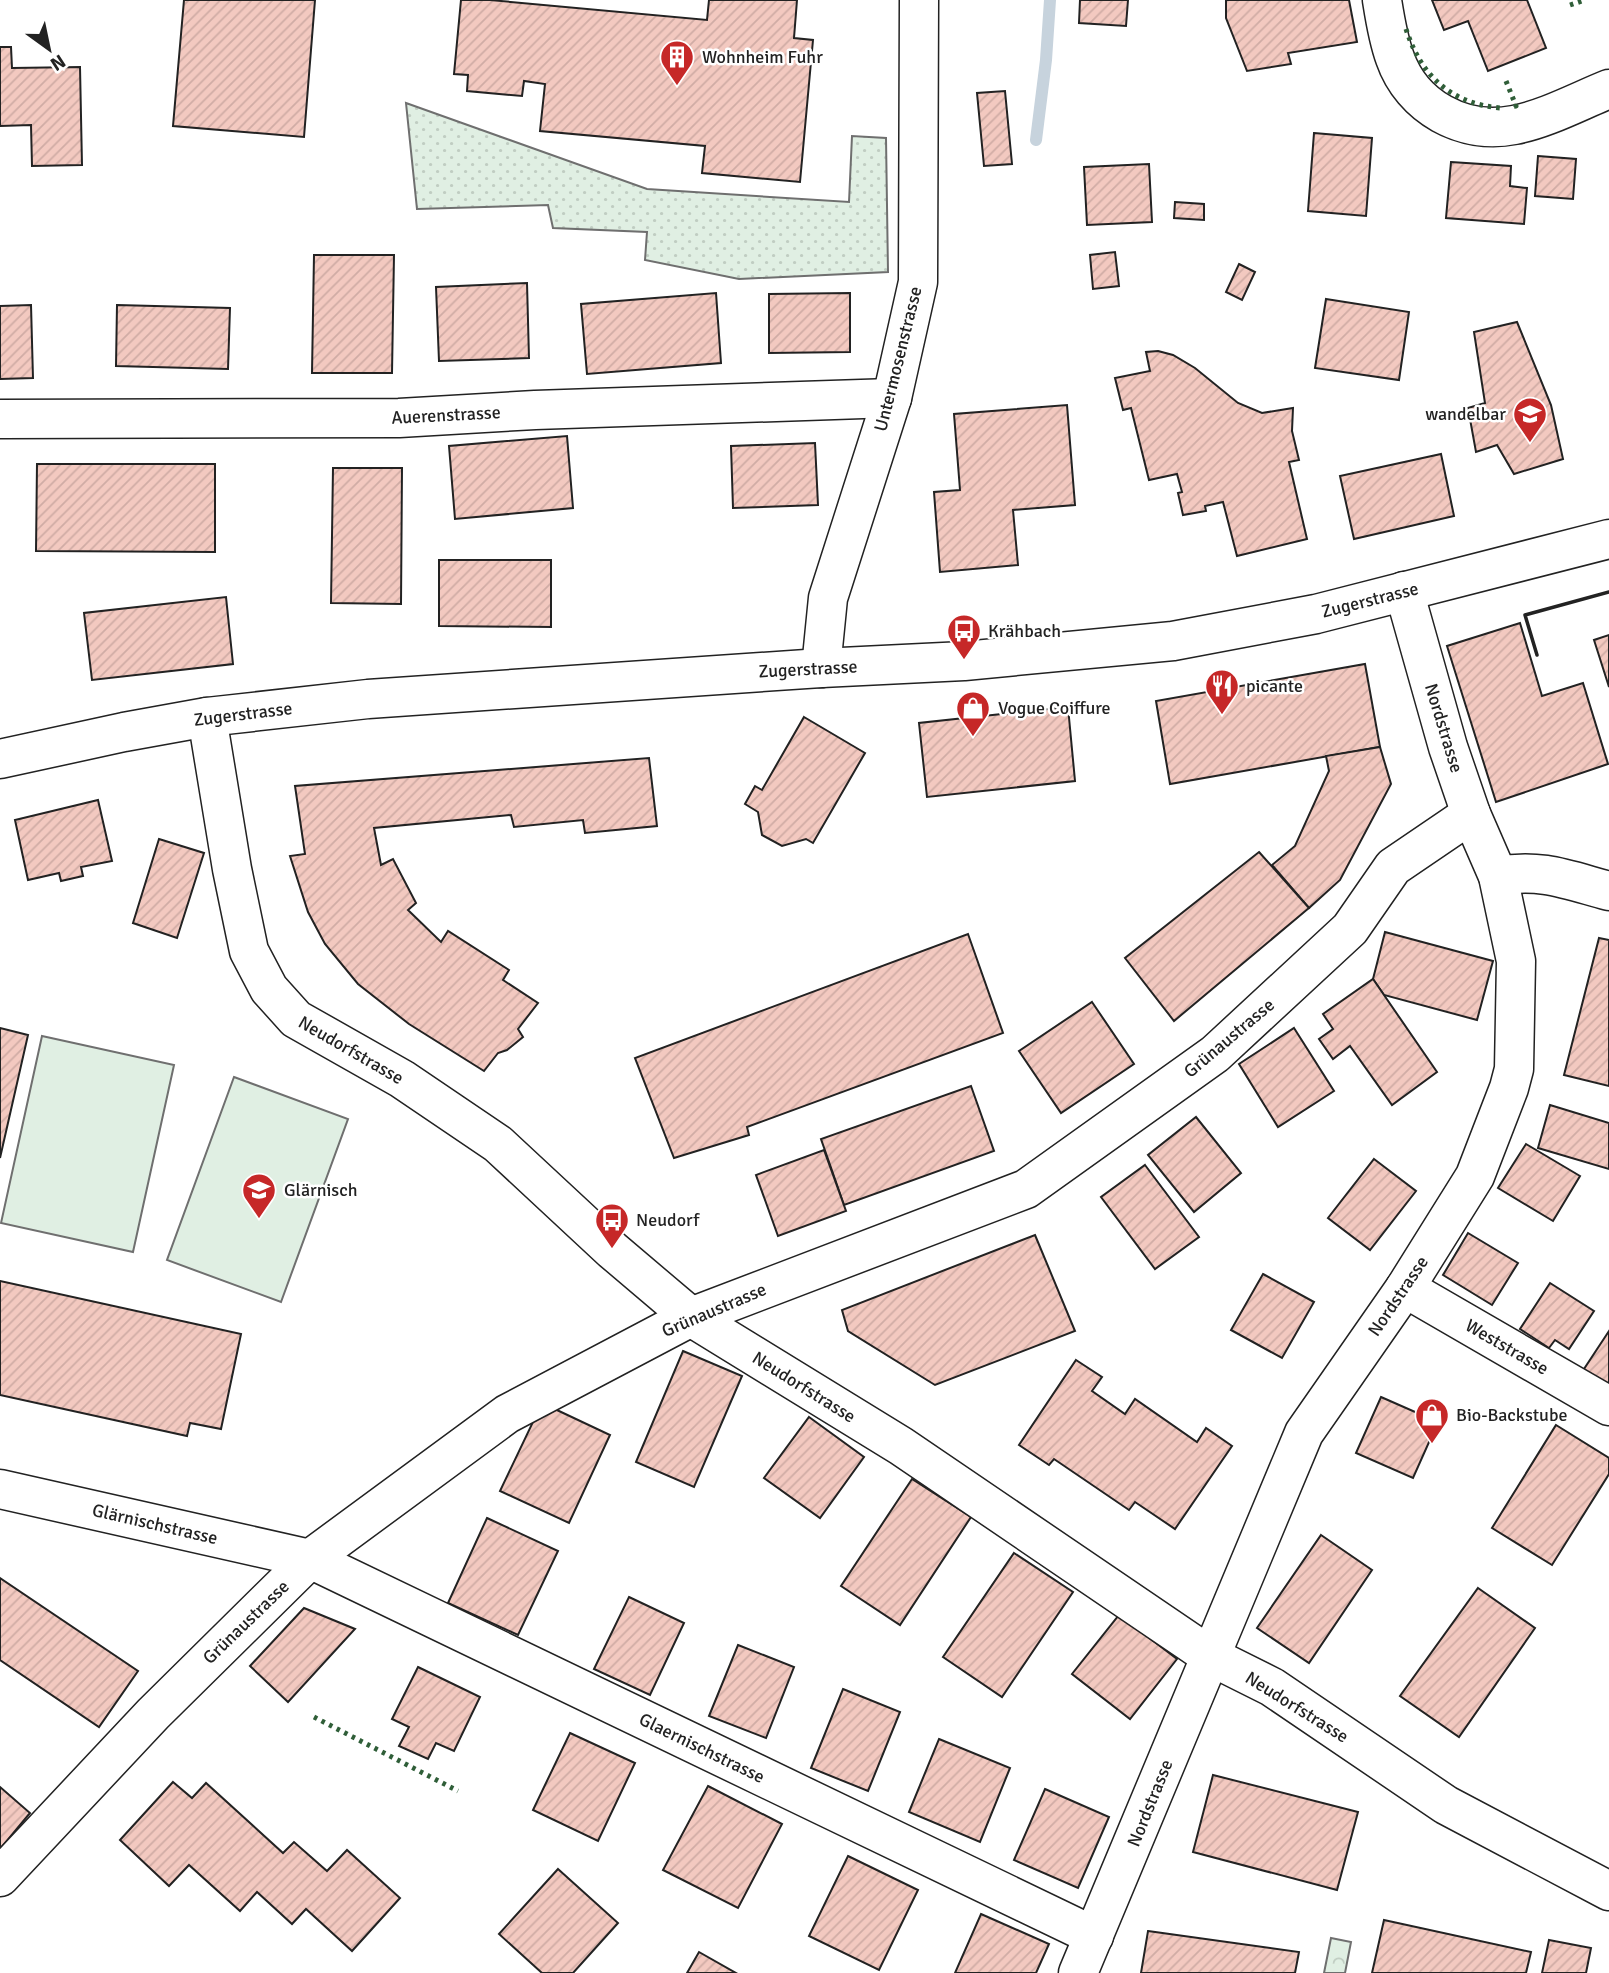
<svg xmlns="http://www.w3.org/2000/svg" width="1609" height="1973" viewBox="0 0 1609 1973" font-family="Signika,sans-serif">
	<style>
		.grass { fill: url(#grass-dots); stroke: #6f6f6f; stroke-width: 2 }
		.forest { fill: url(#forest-crowns); stroke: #6f6f6f; stroke-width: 2 }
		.pitch { fill: #e0efe3; stroke: #6f6f6f; stroke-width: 2 }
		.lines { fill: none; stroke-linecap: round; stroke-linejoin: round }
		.stream { stroke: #c7d3dd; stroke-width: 12 }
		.building { fill: url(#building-hatch); stroke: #222; stroke-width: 2 }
		.minor-casing { stroke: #222; stroke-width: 41 }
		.secondary-casing { stroke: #222; stroke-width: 41 }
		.minor { stroke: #fff; stroke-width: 38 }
		.secondary { stroke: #fff; stroke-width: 38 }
		.hedge { stroke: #2f5e38; stroke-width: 5; stroke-dasharray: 3.5 5; stroke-linecap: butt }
		.wall { stroke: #222; stroke-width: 3.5 }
		.labels { text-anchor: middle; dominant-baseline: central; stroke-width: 5; stroke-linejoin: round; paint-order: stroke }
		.poi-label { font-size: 18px; fill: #222; stroke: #fff; text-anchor: start }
		.street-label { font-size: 18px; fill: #222; stroke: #fff }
	</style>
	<defs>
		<pattern id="grass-dots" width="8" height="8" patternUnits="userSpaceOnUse" patternTransform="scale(1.75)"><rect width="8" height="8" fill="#e0efe3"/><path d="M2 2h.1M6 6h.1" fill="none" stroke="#c0cdc2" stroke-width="1.8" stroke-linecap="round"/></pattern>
		<pattern id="forest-crowns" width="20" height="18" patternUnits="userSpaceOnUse" patternTransform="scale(1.75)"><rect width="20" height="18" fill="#e0efe3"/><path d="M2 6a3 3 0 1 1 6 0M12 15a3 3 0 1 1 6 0" fill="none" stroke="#c0cdc2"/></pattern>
		<pattern id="building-hatch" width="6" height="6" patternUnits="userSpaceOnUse" patternTransform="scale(1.75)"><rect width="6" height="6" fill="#f3c9c0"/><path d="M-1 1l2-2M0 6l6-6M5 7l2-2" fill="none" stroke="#d0aca5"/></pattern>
	</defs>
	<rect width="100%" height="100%" fill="#fff"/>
	<!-- grass -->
	<path class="grass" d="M 406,103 L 647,189 L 849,202 L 852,136 L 886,138 L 888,272 L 739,279 L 645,260 L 647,232 L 553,228 L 548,205 L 417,209 Z"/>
	<!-- forest -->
	<path class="forest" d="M 1331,1938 L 1351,1942 L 1345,1973 L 1324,1973 Z"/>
	<!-- pitch -->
	<g class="pitch">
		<path d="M 42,1036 L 174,1065 L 133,1252 L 1,1223 Z"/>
		<path d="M 234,1077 L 348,1119 L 281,1302 L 167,1260 Z"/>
	</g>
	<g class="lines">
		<!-- stream -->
		<path class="stream" d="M 1036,140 L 1046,60 L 1050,0"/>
	</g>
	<!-- building -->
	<g class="building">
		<path d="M 184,0 L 315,0 L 304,137 L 173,126 Z"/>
		<path d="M 461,0 L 490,0 L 707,20 L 709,0 L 797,0 L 794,38 L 813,40 L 800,182 L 702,173 L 705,146 L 540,131 L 545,84 L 524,81 L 522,96 L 467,91 L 468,75 L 454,74 Z"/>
		<path d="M 1080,0 L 1128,0 L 1126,26 L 1079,23 Z"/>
		<path d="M 1226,0 L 1349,0 L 1357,42 L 1288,53 L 1291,64 L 1247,71 L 1226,18 Z"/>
		<path d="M 1432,0 L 1527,0 L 1546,48 L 1488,71 L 1468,21 L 1444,30 Z"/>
		<path d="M 0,47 L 11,47 L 12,68 L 80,67 L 82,165 L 32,166 L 31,125 L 0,126 Z"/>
		<path d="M 1005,91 L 1012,164 L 984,166 L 977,93 Z"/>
		<path d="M 1314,133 L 1372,138 L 1366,216 L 1308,211 Z"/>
		<path d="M 1538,156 L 1576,159 L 1573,199 L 1535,196 Z"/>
		<path d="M 1451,162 L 1511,166 L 1510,186 L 1527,188 L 1524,224 L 1446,218 Z"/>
		<path d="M 1149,164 L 1152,222 L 1087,225 L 1084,167 Z"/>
		<path d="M 1175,202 L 1204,204 L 1204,220 L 1174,218 Z"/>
		<path d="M 1115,252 L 1119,286 L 1093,289 L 1090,255 Z"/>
		<path d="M 314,255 L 394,255 L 392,373 L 312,373 Z"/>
		<path d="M 1239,264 L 1255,272 L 1242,300 L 1226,292 Z"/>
		<path d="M 527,283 L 529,358 L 439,361 L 436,287 Z"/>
		<path d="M 716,293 L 721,363 L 587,374 L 581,304 Z"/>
		<path d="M 850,293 L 850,352 L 769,353 L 769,294 Z"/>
		<path d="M 1326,299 L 1409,312 L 1399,380 L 1315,368 Z"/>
		<path d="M 31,305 L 33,378 L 0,379 L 0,306 Z"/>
		<path d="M 117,305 L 230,308 L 228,369 L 116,366 Z"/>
		<path d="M 1517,322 L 1551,405 L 1563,459 L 1514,474 L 1497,445 L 1476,452 L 1468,408 L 1485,403 L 1474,332 Z"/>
		<path d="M 1158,351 L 1173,355 L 1195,368 L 1238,403 L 1262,413 L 1293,408 L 1292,431 L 1299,460 L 1289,462 L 1307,539 L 1237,556 L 1223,502 L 1205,506 L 1206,511 L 1183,515 L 1178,493 L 1182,492 L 1177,474 L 1149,480 L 1131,408 L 1123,410 L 1115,378 L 1150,371 L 1146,352 Z"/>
		<path d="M 1067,405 L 1075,505 L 1013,510 L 1018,565 L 940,572 L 934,492 L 960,490 L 954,414 Z"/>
		<path d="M 567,436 L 573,508 L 455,519 L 449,446 Z"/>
		<path d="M 815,443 L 818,505 L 733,508 L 731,446 Z"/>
		<path d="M 1441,454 L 1454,516 L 1354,539 L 1340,476 Z"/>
		<path d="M 37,464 L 215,464 L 215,552 L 36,551 Z"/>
		<path d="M 333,468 L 402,468 L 401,604 L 331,603 Z"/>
		<path d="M 439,560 L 551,560 L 551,627 L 439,626 Z"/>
		<path d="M 226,597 L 233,664 L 92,680 L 84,613 Z"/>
		<path d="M 1520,623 L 1542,696 L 1583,683 L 1608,764 L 1496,802 L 1447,646 Z"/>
		<path d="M 1609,635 L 1609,687 L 1594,640 Z"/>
		<path d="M 1365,664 L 1380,747 L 1170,784 L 1156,701 Z"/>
		<path d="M 1068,707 L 1075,781 L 927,797 L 919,723 Z"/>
		<path d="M 804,717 L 865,753 L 813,843 L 806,839 L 782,846 L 762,835 L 758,812 L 745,804 L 755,786 L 762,790 Z"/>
		<path d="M 1380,747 L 1391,784 L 1340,880 L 1309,908 L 1272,865 L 1295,846 L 1329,771 L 1326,756 Z"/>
		<path d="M 649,758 L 657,826 L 585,833 L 583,820 L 514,827 L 511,815 L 374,828 L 381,865 L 393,859 L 416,903 L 408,910 L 441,942 L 448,931 L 509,970 L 503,980 L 538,1003 L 518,1029 L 523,1037 L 507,1050 L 498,1053 L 484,1071 L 409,1024 L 358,984 L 325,944 L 308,912 L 290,856 L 305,854 L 295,786 Z"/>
		<path d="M 98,800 L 112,861 L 81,867 L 83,876 L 61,881 L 59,873 L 28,880 L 15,820 Z"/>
		<path d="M 159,839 L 204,853 L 177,938 L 133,923 Z"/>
		<path d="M 1259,852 L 1309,908 L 1174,1021 L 1125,958 Z"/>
		<path d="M 1385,932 L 1493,961 L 1477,1020 L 1384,995 L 1373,979 Z"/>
		<path d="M 968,934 L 1003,1033 L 747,1127 L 749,1135 L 674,1158 L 635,1058 Z"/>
		<path d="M 1599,938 L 1609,940 L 1609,1086 L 1564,1075 Z"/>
		<path d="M 1373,979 L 1437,1072 L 1392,1105 L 1350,1046 L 1333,1059 L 1319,1039 L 1333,1029 L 1323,1014 Z"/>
		<path d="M 1092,1002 L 1134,1064 L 1061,1113 L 1019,1051 Z"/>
		<path d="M 0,1028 L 28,1035 L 0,1158 Z"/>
		<path d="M 1294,1028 L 1334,1091 L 1278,1127 L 1239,1064 Z"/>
		<path d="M 971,1086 L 994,1151 L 844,1205 L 821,1139 Z"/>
		<path d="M 1550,1105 L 1609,1123 L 1609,1169 L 1538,1148 Z"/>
		<path d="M 1196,1117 L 1241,1173 L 1194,1212 L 1148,1155 Z"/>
		<path d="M 1526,1144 L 1580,1176 L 1553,1221 L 1498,1188 Z"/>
		<path d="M 824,1150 L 846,1211 L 778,1236 L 756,1175 Z"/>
		<path d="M 1374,1159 L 1416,1191 L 1370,1250 L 1328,1218 Z"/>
		<path d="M 1145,1165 L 1199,1237 L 1155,1269 L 1101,1197 Z"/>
		<path d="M 1468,1233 L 1518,1263 L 1492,1305 L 1443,1275 Z"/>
		<path d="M 1035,1235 L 1075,1331 L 935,1385 L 848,1331 L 842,1310 Z"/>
		<path d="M 1263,1274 L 1314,1302 L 1282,1358 L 1231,1330 Z"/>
		<path d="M 0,1281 L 241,1334 L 221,1429 L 190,1423 L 187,1436 L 0,1395 Z"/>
		<path d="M 1550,1283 L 1594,1311 L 1569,1349 L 1555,1340 L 1549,1348 L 1520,1329 Z"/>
		<path d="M 1609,1331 L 1609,1390 L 1582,1372 Z"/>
		<path d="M 683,1351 L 742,1376 L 694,1487 L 636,1462 Z"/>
		<path d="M 1076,1360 L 1102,1377 L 1092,1391 L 1125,1414 L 1135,1399 L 1197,1442 L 1206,1428 L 1232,1446 L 1175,1529 L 1135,1502 L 1129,1510 L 1054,1459 L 1049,1465 L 1019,1445 Z"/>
		<path d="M 1381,1397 L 1438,1422 L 1413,1478 L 1356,1453 Z"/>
		<path d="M 542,1403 L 610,1435 L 569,1523 L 500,1491 Z"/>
		<path d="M 809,1417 L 864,1457 L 820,1518 L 764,1478 Z"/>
		<path d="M 1556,1425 L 1609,1458 L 1609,1474 L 1552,1565 L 1492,1528 Z"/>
		<path d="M 912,1479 L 971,1517 L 900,1625 L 841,1586 Z"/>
		<path d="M 487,1518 L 558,1551 L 518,1635 L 448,1603 Z"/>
		<path d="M 1321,1535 L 1372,1570 L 1309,1663 L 1257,1628 Z"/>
		<path d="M 1014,1553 L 1073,1592 L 1002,1697 L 943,1657 Z"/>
		<path d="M 0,1578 L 138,1671 L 99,1727 L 0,1660 Z"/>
		<path d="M 1478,1588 L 1535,1628 L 1459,1737 L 1400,1696 Z"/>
		<path d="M 629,1597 L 684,1623 L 650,1695 L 594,1669 Z"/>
		<path d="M 304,1608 L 355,1629 L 288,1702 L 250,1666 Z"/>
		<path d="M 1119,1615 L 1177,1659 L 1130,1719 L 1072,1674 Z"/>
		<path d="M 738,1645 L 794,1667 L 766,1738 L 709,1716 Z"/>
		<path d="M 418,1667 L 480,1697 L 454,1751 L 436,1743 L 428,1759 L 399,1746 L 409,1727 L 392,1719 Z"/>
		<path d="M 843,1689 L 900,1712 L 868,1791 L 811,1768 Z"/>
		<path d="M 570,1733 L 635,1763 L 598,1841 L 533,1810 Z"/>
		<path d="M 939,1739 L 1010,1768 L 980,1842 L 909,1812 Z"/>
		<path d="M 1213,1775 L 1358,1812 L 1337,1890 L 1193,1852 Z"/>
		<path d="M 173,1782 L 192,1798 L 206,1783 L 283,1853 L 294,1842 L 327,1871 L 347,1850 L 400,1898 L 352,1951 L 306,1909 L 292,1924 L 257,1892 L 240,1911 L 189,1865 L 169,1886 L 120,1840 Z"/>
		<path d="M 708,1786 L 782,1824 L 738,1908 L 663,1870 Z"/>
		<path d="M 0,1787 L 30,1813 L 0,1849 Z"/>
		<path d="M 1045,1789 L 1109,1817 L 1078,1888 L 1014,1860 Z"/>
		<path d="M 848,1856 L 918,1890 L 879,1970 L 809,1936 Z"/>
		<path d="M 558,1869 L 618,1923 L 573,1973 L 542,1973 L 499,1934 Z"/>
		<path d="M 981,1914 L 1049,1944 L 1036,1973 L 955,1973 Z"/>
		<path d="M 1384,1920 L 1531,1952 L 1526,1973 L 1372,1973 Z"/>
		<path d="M 1148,1931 L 1299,1952 L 1295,1973 L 1141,1973 Z"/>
		<path d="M 1549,1940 L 1591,1948 L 1586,1973 L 1542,1973 Z"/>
		<path d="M 699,1952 L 736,1973 L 687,1973 Z"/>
	</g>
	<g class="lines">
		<!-- minor casing -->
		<g class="minor-casing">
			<g id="minor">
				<path d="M 1382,0 C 1385,19 1388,39 1395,58 C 1412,107 1463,135 1514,125 C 1546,119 1579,101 1609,89"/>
				<path d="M 0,419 L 399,418 L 535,410 L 892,398"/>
				<path d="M 821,668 L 828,598 L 892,398 L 918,282 L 919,0"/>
				<path d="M 207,717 L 232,869 L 249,951 L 269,989 L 296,1019 L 402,1079 L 498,1144 L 612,1250 L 691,1317 L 901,1446 L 1210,1656 L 1272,1687 L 1446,1805 L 1609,1891"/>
				<path d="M 1498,876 C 1541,868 1568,880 1609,891"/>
				<path d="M 1405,1288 L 1609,1406"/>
				<path d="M 0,1489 L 310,1559 L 1094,1936"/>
				<path d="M 0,1877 L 153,1714 L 310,1559 L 507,1414 L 691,1317 L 1026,1189 L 1215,1054 L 1350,929 L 1393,867 L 1471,814"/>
				<path d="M 1078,1973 L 1304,1433 L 1405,1288 L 1475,1176 L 1509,1088 L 1514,1069 L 1516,961 L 1498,876 L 1471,814 L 1448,747 L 1404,591"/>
			</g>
		</g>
		<!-- secondary casing -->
		<g class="secondary-casing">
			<path id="secondary" d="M 0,759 L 124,732 L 207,717 L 368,699 L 821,668 L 964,661 L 1173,641 L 1316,614 L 1609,539"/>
		</g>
		<!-- minor -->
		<use href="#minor" class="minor"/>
		<!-- secondary -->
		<use href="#secondary" class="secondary"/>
		<!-- hedge -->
		<g class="hedge">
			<path d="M 1570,5 L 1585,0"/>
			<path d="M 1406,29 C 1421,76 1451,104 1501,108"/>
			<path d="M 1506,81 L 1516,106 L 1511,107"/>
			<path d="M 314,1717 L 458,1791"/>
		</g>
		<!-- wall -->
		<path class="wall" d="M 1537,655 L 1525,615 L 1609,592"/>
	</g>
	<!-- icons -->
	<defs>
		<g id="building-pin" transform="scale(1.75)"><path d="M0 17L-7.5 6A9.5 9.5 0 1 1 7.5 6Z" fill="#c62828" stroke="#fff"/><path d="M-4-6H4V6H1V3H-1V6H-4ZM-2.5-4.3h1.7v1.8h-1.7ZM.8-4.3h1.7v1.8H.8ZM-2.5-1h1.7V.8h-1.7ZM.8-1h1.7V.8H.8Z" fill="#fff"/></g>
		<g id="school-pin" transform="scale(1.75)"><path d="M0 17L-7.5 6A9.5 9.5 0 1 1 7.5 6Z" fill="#c62828" stroke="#fff"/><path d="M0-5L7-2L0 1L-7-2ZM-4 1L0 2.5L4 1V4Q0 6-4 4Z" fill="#fff"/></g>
		<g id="bus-pin" transform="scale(1.75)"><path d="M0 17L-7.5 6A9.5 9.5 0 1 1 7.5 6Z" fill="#c62828" stroke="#fff"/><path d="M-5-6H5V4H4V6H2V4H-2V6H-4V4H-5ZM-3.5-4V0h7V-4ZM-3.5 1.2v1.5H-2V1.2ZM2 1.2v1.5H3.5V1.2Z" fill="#fff"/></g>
		<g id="restaurant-pin" transform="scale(1.75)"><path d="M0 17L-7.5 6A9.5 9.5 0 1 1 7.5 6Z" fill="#c62828" stroke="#fff"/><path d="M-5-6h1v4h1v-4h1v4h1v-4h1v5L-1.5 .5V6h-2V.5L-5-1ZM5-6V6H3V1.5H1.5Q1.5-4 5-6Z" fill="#fff"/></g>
		<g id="shop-pin" transform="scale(1.75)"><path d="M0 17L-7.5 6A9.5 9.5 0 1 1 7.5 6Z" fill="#c62828" stroke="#fff"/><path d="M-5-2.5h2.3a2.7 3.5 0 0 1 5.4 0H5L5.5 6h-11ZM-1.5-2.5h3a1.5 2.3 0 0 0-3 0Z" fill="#fff"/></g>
	</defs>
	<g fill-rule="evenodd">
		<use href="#building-pin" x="677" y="57"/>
		<use href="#school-pin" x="1530" y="414"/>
		<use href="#bus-pin" x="964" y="631"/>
		<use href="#restaurant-pin" x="1222" y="686"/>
		<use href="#shop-pin" x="973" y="708"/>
		<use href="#school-pin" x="259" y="1190"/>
		<use href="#bus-pin" x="612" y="1220"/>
		<use href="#shop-pin" x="1432" y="1415"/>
	</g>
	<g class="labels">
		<!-- poi labels -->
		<g class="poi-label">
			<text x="702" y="57">Wohnheim Fuhr</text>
			<text x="1506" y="414" text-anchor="end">wandelbar</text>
			<text x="988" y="631">Krähbach</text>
			<text x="1246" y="686">picante</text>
			<text x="998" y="708">Vogue Coiffure</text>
			<text x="284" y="1190">Glärnisch</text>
			<text x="636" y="1220">Neudorf</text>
			<text x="1456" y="1415">Bio-Backstube</text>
		</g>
		<!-- street labels -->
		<g class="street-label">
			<text transform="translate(898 359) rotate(-76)">Untermosenstrasse</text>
			<text transform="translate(446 415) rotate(-3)">Auerenstrasse</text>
			<text transform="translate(1370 600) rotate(-14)">Zugerstrasse</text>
			<text transform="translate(808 669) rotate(-3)">Zugerstrasse</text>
			<text transform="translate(243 714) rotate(-7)">Zugerstrasse</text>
			<text transform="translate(1444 728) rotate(73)">Nordstrasse</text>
			<text transform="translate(1229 1038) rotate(-40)">Grünaustrasse</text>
			<text transform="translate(351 1050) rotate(30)">Neudorfstrasse</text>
			<text transform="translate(1398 1296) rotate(-56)">Nordstrasse</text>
			<text transform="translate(714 1310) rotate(-23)">Grünaustrasse</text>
			<text transform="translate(1507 1347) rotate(30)">Weststrasse</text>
			<text transform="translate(804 1387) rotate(32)">Neudorfstrasse</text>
			<text transform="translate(155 1524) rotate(13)">Glärnischstrasse</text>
			<text transform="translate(246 1622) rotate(-44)">Grünaustrasse</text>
			<text transform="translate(1297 1707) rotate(32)">Neudorfstrasse</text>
			<text transform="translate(702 1748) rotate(26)">Glaernischstrasse</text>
			<text transform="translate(1150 1803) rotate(-68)">Nordstrasse</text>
		</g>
	</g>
	<!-- north arrow -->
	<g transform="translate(49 49) rotate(147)" stroke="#ffffff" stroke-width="5" paint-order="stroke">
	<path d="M0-5L12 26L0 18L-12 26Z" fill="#222222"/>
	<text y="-10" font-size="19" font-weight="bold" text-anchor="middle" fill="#222222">N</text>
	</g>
</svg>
